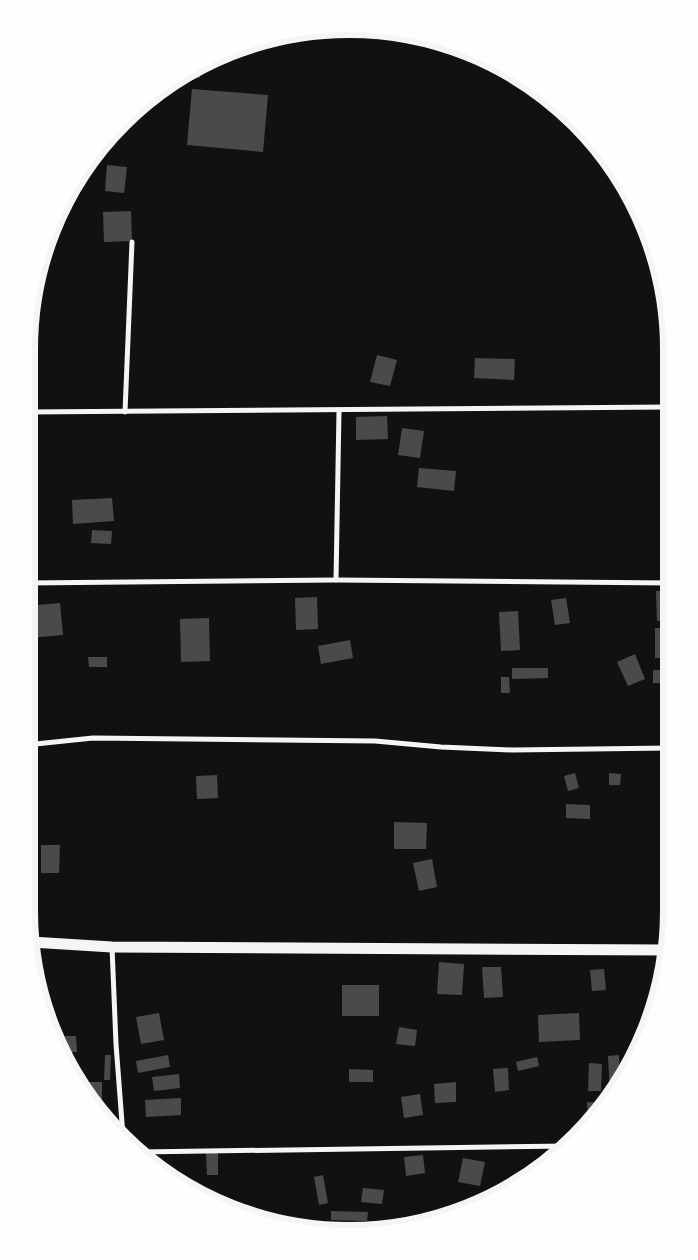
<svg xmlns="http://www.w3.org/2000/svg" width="698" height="1260" viewBox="0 0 698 1260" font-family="'Source Sans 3',sans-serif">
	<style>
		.building { fill: #4a4a4a }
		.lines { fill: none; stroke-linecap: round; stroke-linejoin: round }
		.minor { stroke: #f5f5f5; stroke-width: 5 }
		.trunk { stroke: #f5f5f5; stroke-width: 11 }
		.rim { fill: none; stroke: #f5f5f5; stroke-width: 6 }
	</style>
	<rect width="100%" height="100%" fill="#111"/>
	<!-- building -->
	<g class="building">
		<path d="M 201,69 L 200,78 L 185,77 L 196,72 Z"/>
		<path d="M 192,89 L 268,95 L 263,152 L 187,145 Z"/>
		<path d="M 107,165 L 127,167 L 124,193 L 105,191 Z"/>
		<path d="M 131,211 L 132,241 L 104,242 L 103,212 Z"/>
		<path d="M 377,355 L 397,360 L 390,386 L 370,382 Z"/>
		<path d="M 475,358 L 515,359 L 514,380 L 474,378 Z"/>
		<path d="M 387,416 L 388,439 L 356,440 L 356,417 Z"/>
		<path d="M 402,428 L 424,431 L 420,458 L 398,455 Z"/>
		<path d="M 419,468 L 456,471 L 454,491 L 417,487 Z"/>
		<path d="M 112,498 L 114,521 L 73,524 L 72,500 Z"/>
		<path d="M 92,530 L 112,531 L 111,544 L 91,543 Z"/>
		<path d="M 656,591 L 670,591 L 670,620 L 657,621 Z"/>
		<path d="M 317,597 L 318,629 L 296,630 L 295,598 Z"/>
		<path d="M 566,598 L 570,623 L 555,625 L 551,600 Z"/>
		<path d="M 60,603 L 63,635 L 27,638 L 27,606 Z"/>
		<path d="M 518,611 L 520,650 L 501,651 L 499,612 Z"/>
		<path d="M 209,618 L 210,661 L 181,662 L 180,619 Z"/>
		<rect x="655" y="628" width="15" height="30"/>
		<path d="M 350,640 L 353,658 L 321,664 L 318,646 Z"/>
		<path d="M 635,654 L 645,679 L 628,686 L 617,662 Z"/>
		<path d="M 88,657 L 107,657 L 107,667 L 89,667 Z"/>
		<path d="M 512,668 L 548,668 L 548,678 L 512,679 Z"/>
		<rect x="653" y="670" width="13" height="13"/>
		<path d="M 501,677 L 509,677 L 510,693 L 501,693 Z"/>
		<path d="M 575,773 L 579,788 L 568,791 L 564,776 Z"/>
		<path d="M 609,773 L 621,774 L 620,785 L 609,785 Z"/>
		<path d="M 217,775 L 218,798 L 197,799 L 196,776 Z"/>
		<path d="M 566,804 L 590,805 L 590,819 L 566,818 Z"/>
		<path d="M 394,822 L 427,823 L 426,849 L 394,849 Z"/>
		<path d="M 41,845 L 60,845 L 59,873 L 41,873 Z"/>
		<path d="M 432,859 L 437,887 L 419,891 L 413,863 Z"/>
		<path d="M 439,962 L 464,964 L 462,995 L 437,994 Z"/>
		<path d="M 482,967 L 501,967 L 503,997 L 484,998 Z"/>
		<path d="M 604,969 L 606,990 L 592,991 L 590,970 Z"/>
		<rect x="342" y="985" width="37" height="31"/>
		<path d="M 159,1013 L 164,1040 L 141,1044 L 136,1017 Z"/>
		<path d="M 579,1013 L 580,1040 L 539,1042 L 538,1015 Z"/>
		<path d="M 399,1027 L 417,1030 L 415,1046 L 396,1044 Z"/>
		<path d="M 59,1036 L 76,1036 L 77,1052 L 64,1053 L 59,1044 Z"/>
		<path d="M 105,1055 L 111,1055 L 110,1080 L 104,1080 Z"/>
		<path d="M 168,1055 L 170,1067 L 138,1073 L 136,1061 Z"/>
		<path d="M 619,1055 L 620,1082 L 610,1095 L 608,1056 Z"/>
		<path d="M 627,1056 L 635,1056 L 630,1070 L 626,1070 Z"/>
		<path d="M 537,1057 L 539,1066 L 518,1071 L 516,1062 Z"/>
		<path d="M 589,1063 L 602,1064 L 601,1091 L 588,1091 Z"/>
		<path d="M 508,1068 L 509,1090 L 495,1092 L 493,1069 Z"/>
		<path d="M 349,1069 L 373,1070 L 373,1082 L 349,1082 Z"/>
		<path d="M 179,1074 L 180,1088 L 154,1091 L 152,1077 Z"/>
		<path d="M 83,1082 L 102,1082 L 102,1100 L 89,1100 L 83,1089 Z"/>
		<path d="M 456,1082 L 456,1102 L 435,1103 L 434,1084 Z"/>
		<path d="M 420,1094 L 423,1115 L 404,1118 L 401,1097 Z"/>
		<path d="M 181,1098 L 181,1115 L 146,1117 L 145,1100 Z"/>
		<path d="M 587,1102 L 600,1103 L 600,1107 L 588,1122 Z"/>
		<path d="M 218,1151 L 218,1175 L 207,1175 L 206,1152 Z"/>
		<path d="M 423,1155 L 425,1173 L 406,1176 L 404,1157 Z"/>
		<path d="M 463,1158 L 485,1162 L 480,1186 L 458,1182 Z"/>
		<path d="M 323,1175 L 328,1203 L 319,1205 L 314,1177 Z"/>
		<path d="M 363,1188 L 384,1190 L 382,1204 L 361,1202 Z"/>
		<path d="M 331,1211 L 368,1212 L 367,1221 L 331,1220 Z"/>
		<path d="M 402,1222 L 403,1225 L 381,1231 L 380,1227 Z"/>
	</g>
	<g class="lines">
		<!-- minor -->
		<g class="minor">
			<path d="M 27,412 L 669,407"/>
			<path d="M 125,412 L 132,242"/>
			<path d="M 336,580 L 339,411"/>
			<path d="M 27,583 L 336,580 L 670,583"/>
			<path d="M 26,745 L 93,738 L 375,741 L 441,747 L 512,750 L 670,748"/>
			<path d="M 112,947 L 116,1044 L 123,1136"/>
			<path d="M 140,1152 L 568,1146"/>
		</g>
		<!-- trunk -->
		<path class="trunk" d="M 31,942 L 112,947 L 668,950"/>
	</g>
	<!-- crop -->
	<path d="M0 0H698V1260H0ZM349 35H349A314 314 0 0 1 663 349V911A314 314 0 0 1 349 1225H349A314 314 0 0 1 35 911V349A314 314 0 0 1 349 35Z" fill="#fefefe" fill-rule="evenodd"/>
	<path class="rim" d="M349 35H349A314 314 0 0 1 663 349V911A314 314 0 0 1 349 1225H349A314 314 0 0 1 35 911V349A314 314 0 0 1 349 35Z"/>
</svg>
